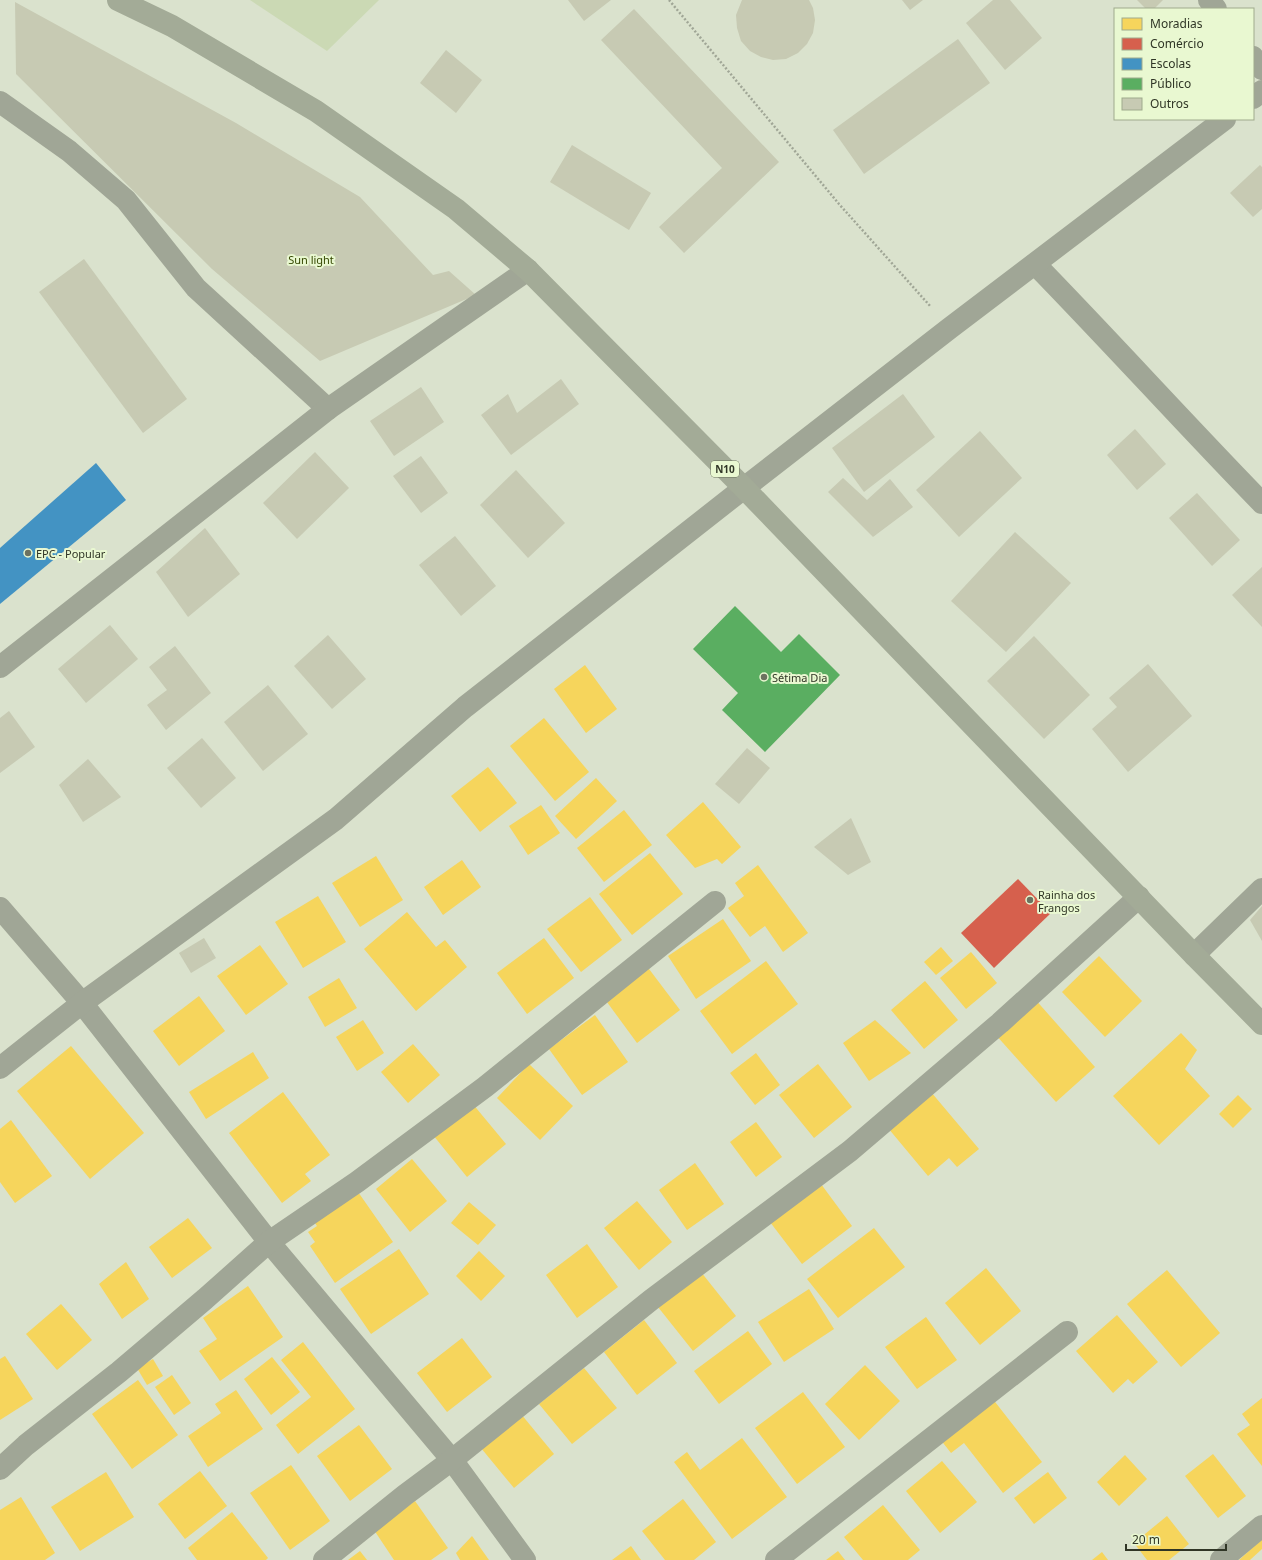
<svg xmlns="http://www.w3.org/2000/svg" width="1262" height="1560" viewBox="0 0 1262 1560" font-family="'Noto Sans',sans-serif">
	<style>
		.green { fill: #cbd9b4 }
		.homes { fill: #f6d55c }
		.shops { fill: #d6604d }
		.schools { fill: #4393c3 }
		.public { fill: #5aae61 }
		.building { fill: #c7cab3 }
		.lines { fill: none; stroke-linecap: round; stroke-linejoin: round }
		.path { stroke: #a0a696; stroke-width: 2.5; stroke-dasharray: 2 2; stroke-linecap: butt }
		.minor { stroke: #a0a696; stroke-width: 22 }
		.tertiary { stroke: #a0a696; stroke-width: 22 }
		.primary { stroke: #a3ab97; stroke-width: 22 }
		.poi-dot { fill: #6c7260; stroke: #e9f8d1; stroke-width: 1.5 }
		.labels { text-anchor: middle; dominant-baseline: central; stroke-width: 4; stroke-linejoin: round; paint-order: stroke }
		.shield { fill: #e9f8d1; stroke: #687059; stroke-width: 1 }
		.shield-label { font-size: 10px; font-weight: bold; fill: #303626 }
		.park-label { font-size: 11px; fill: #344700; stroke: #e9f8d1 }
		.poi-label { font-size: 11px; fill: #303626; stroke: #e9f8d1; text-anchor: start }
	</style>
	<rect width="100%" height="100%" fill="#dae2cd"/>
	<!-- green -->
	<path class="green" d="M 250,0 L 379,0 L 327,51 Z"/>
	<!-- homes -->
	<g class="homes">
		<path d="M 585,665 L 617,709 L 586,733 L 554,689 Z"/>
		<path d="M 544,718 L 589,772 L 555,801 L 510,746 Z"/>
		<path d="M 488,767 L 517,803 L 480,832 L 451,796 Z"/>
		<path d="M 596,778 L 617,801 L 576,839 L 555,816 Z"/>
		<path d="M 703,802 L 741,847 L 722,864 L 717,859 L 695,868 L 666,835 Z"/>
		<path d="M 541,805 L 560,833 L 528,855 L 509,826 Z"/>
		<path d="M 624,810 L 652,845 L 604,882 L 577,848 Z"/>
		<path d="M 650,853 L 683,894 L 632,935 L 599,894 Z"/>
		<path d="M 376,856 L 403,900 L 360,927 L 332,883 Z"/>
		<path d="M 462,860 L 481,887 L 443,915 L 424,887 Z"/>
		<path d="M 758,865 L 808,933 L 783,952 L 765,926 L 750,937 L 728,908 L 744,896 L 735,883 Z"/>
		<path d="M 318,896 L 346,942 L 303,968 L 275,922 Z"/>
		<path d="M 590,897 L 622,940 L 581,972 L 547,929 Z"/>
		<path d="M 407,912 L 436,947 L 445,940 L 467,967 L 416,1011 L 364,949 Z"/>
		<path d="M 723,919 L 751,961 L 696,999 L 668,956 Z"/>
		<path d="M 544,938 L 574,978 L 527,1014 L 497,973 Z"/>
		<path d="M 260,945 L 288,984 L 246,1015 L 217,976 Z"/>
		<path d="M 941,947 L 953,961 L 936,975 L 924,962 Z"/>
		<path d="M 971,952 L 997,983 L 966,1009 L 940,978 Z"/>
		<path d="M 1099,956 L 1142,1001 L 1105,1037 L 1062,992 Z"/>
		<path d="M 766,961 L 798,1004 L 732,1054 L 700,1011 Z"/>
		<path d="M 646,965 L 680,1010 L 637,1043 L 604,998 Z"/>
		<path d="M 339,978 L 357,1008 L 325,1027 L 308,997 Z"/>
		<path d="M 925,981 L 958,1020 L 924,1049 L 891,1010 Z"/>
		<path d="M 199,996 L 225,1031 L 179,1066 L 153,1031 Z"/>
		<path d="M 1034,998 L 1095,1067 L 1056,1102 L 995,1034 Z"/>
		<path d="M 595,1015 L 628,1062 L 582,1095 L 549,1049 Z"/>
		<path d="M 363,1020 L 384,1053 L 357,1071 L 336,1037 Z"/>
		<path d="M 875,1020 L 911,1053 L 869,1081 L 843,1043 Z"/>
		<path d="M 1181,1033 L 1197,1050 L 1185,1069 L 1210,1096 L 1159,1145 L 1113,1096 Z"/>
		<path d="M 413,1044 L 440,1075 L 408,1103 L 381,1072 Z"/>
		<path d="M 71,1046 L 144,1133 L 90,1179 L 17,1091 Z"/>
		<path d="M 253,1052 L 269,1078 L 206,1119 L 189,1092 Z"/>
		<path d="M 756,1053 L 780,1085 L 755,1105 L 730,1073 Z"/>
		<path d="M 529,1064 L 573,1106 L 540,1140 L 497,1098 Z"/>
		<path d="M 818,1064 L 852,1107 L 814,1138 L 779,1095 Z"/>
		<path d="M 283,1092 L 330,1155 L 305,1174 L 311,1181 L 282,1203 L 229,1133 Z"/>
		<path d="M 931,1092 L 979,1149 L 957,1167 L 949,1158 L 928,1176 L 888,1128 Z"/>
		<path d="M 1238,1095 L 1252,1109 L 1233,1128 L 1219,1114 Z"/>
		<path d="M 472,1103 L 506,1144 L 467,1177 L 433,1135 Z"/>
		<path d="M 11,1120 L 52,1176 L 15,1203 L 0,1182 L 0,1129 Z"/>
		<path d="M 756,1122 L 782,1157 L 756,1177 L 730,1142 Z"/>
		<path d="M 412,1159 L 447,1201 L 410,1232 L 376,1189 Z"/>
		<path d="M 695,1163 L 724,1204 L 687,1230 L 659,1190 Z"/>
		<path d="M 821,1184 L 852,1226 L 802,1264 L 770,1222 Z"/>
		<path d="M 356,1189 L 393,1242 L 335,1283 L 310,1246 L 315,1242 L 308,1232 L 317,1226 L 313,1220 Z"/>
		<path d="M 637,1201 L 672,1242 L 639,1270 L 604,1228 Z"/>
		<path d="M 469,1202 L 496,1225 L 478,1245 L 451,1223 Z"/>
		<path d="M 188,1218 L 212,1248 L 172,1278 L 149,1247 Z"/>
		<path d="M 874,1228 L 905,1267 L 838,1318 L 807,1279 Z"/>
		<path d="M 587,1244 L 618,1287 L 577,1318 L 546,1275 Z"/>
		<path d="M 399,1249 L 429,1294 L 371,1334 L 340,1289 Z"/>
		<path d="M 479,1251 L 505,1276 L 481,1301 L 456,1276 Z"/>
		<path d="M 126,1262 L 149,1299 L 122,1319 L 99,1284 Z"/>
		<path d="M 986,1268 L 1021,1311 L 980,1345 L 945,1303 Z"/>
		<path d="M 1167,1270 L 1220,1333 L 1181,1367 L 1127,1304 Z"/>
		<path d="M 701,1272 L 736,1316 L 693,1351 L 658,1307 Z"/>
		<path d="M 248,1286 L 283,1337 L 220,1381 L 199,1351 L 217,1339 L 203,1318 Z"/>
		<path d="M 809,1289 L 834,1329 L 784,1362 L 758,1322 Z"/>
		<path d="M 61,1304 L 92,1340 L 57,1370 L 26,1334 Z"/>
		<path d="M 1117,1315 L 1158,1362 L 1133,1384 L 1128,1379 L 1113,1393 L 1076,1351 Z"/>
		<path d="M 926,1317 L 957,1360 L 917,1389 L 885,1347 Z"/>
		<path d="M 644,1320 L 677,1363 L 637,1395 L 604,1352 Z"/>
		<path d="M 748,1331 L 772,1364 L 719,1404 L 694,1371 Z"/>
		<path d="M 462,1338 L 492,1377 L 447,1412 L 417,1373 Z"/>
		<path d="M 303,1342 L 355,1409 L 298,1454 L 276,1425 L 311,1397 L 281,1360 Z"/>
		<path d="M 5,1356 L 33,1399 L 0,1420 L 0,1359 Z"/>
		<path d="M 272,1357 L 300,1392 L 271,1415 L 244,1379 Z"/>
		<path d="M 153,1359 L 163,1376 L 147,1385 L 137,1368 Z"/>
		<path d="M 865,1365 L 900,1401 L 859,1440 L 825,1404 Z"/>
		<path d="M 584,1368 L 617,1408 L 572,1444 L 539,1404 Z"/>
		<path d="M 172,1375 L 191,1403 L 174,1415 L 155,1387 Z"/>
		<path d="M 138,1380 L 178,1435 L 132,1469 L 92,1414 Z"/>
		<path d="M 236,1390 L 263,1429 L 208,1467 L 188,1436 L 221,1413 L 215,1404 Z"/>
		<path d="M 803,1392 L 845,1447 L 797,1484 L 755,1428 Z"/>
		<path d="M 992,1398 L 1042,1462 L 1003,1493 L 964,1443 L 951,1453 L 940,1439 Z"/>
		<path d="M 1262,1398 L 1262,1466 L 1237,1434 L 1250,1425 L 1242,1414 Z"/>
		<path d="M 521,1414 L 554,1454 L 514,1488 L 481,1448 Z"/>
		<path d="M 359,1425 L 392,1469 L 350,1501 L 317,1456 Z"/>
		<path d="M 742,1438 L 787,1497 L 732,1539 L 674,1462 L 687,1452 L 700,1470 Z"/>
		<path d="M 1213,1454 L 1246,1496 L 1218,1518 L 1185,1476 Z"/>
		<path d="M 1125,1455 L 1147,1479 L 1119,1506 L 1097,1482 Z"/>
		<path d="M 942,1461 L 977,1502 L 940,1533 L 906,1491 Z"/>
		<path d="M 291,1465 L 330,1521 L 290,1550 L 250,1493 Z"/>
		<path d="M 200,1471 L 227,1506 L 185,1539 L 158,1504 Z"/>
		<path d="M 106,1472 L 134,1517 L 80,1551 L 51,1507 Z"/>
		<path d="M 1048,1472 L 1067,1498 L 1034,1524 L 1014,1498 Z"/>
		<path d="M 21,1497 L 55,1553 L 45,1560 L 0,1560 L 0,1510 Z"/>
		<path d="M 683,1499 L 716,1542 L 694,1560 L 665,1560 L 642,1531 Z"/>
		<path d="M 415,1501 L 448,1548 L 431,1560 L 394,1560 L 374,1530 Z"/>
		<path d="M 883,1505 L 920,1550 L 908,1560 L 863,1560 L 844,1537 Z"/>
		<path d="M 232,1512 L 268,1558 L 266,1560 L 197,1560 L 188,1548 Z"/>
		<path d="M 1167,1516 L 1189,1544 L 1169,1560 L 1147,1560 L 1134,1543 Z"/>
		<path d="M 472,1536 L 489,1560 L 460,1560 L 456,1553 Z"/>
		<path d="M 1262,1539 L 1262,1549 L 1250,1560 L 1239,1560 Z"/>
		<path d="M 631,1546 L 641,1560 L 612,1560 Z"/>
		<path d="M 360,1551 L 367,1560 L 348,1560 Z"/>
		<path d="M 838,1551 L 845,1560 L 826,1560 Z"/>
		<path d="M 1102,1552 L 1108,1560 L 1092,1560 Z"/>
	</g>
	<!-- shops -->
	<path class="shops" d="M 1018,879 L 1051,913 L 994,968 L 961,933 Z"/>
	<!-- schools -->
	<path class="schools" d="M 96,463 L 126,500 L 0,604 L 0,548 Z"/>
	<!-- public -->
	<path class="public" d="M 735,606 L 781,652 L 799,634 L 840,675 L 765,752 L 722,710 L 738,693 L 693,649 Z"/>
	<!-- building -->
	<g class="building">
		<path d="M 568,0 L 611,0 L 584,21 Z"/>
		<path d="M 742,0 L 809,0 L 813,8 L 815,20 L 813,33 L 807,44 L 798,53 L 786,59 L 773,60 L 761,57 L 750,51 L 741,41 L 737,28 L 736,15 Z"/>
		<path d="M 902,0 L 923,0 L 910,10 Z"/>
		<path d="M 993,0 L 1010,0 L 1042,38 L 1005,70 L 966,23 Z"/>
		<path d="M 1137,0 L 1163,0 L 1154,9 L 1146,9 Z"/>
		<path d="M 15,2 L 236,123 L 360,197 L 433,275 L 449,271 L 476,295 L 320,361 L 212,269 L 16,74 Z"/>
		<path d="M 634,9 L 779,162 L 684,253 L 659,227 L 722,168 L 601,40 Z"/>
		<path d="M 958,39 L 990,83 L 864,174 L 833,130 Z"/>
		<path d="M 446,50 L 482,80 L 456,113 L 420,83 Z"/>
		<path d="M 572,145 L 651,193 L 629,230 L 550,182 Z"/>
		<path d="M 1260,165 L 1262,167 L 1262,209 L 1253,217 L 1230,193 Z"/>
		<path d="M 84,259 L 187,399 L 143,433 L 39,292 Z"/>
		<path d="M 561,379 L 579,404 L 511,455 L 481,415 L 508,394 L 517,413 Z"/>
		<path d="M 421,387 L 444,422 L 394,456 L 370,421 Z"/>
		<path d="M 903,394 L 935,437 L 864,492 L 832,448 Z"/>
		<path d="M 1135,429 L 1166,464 L 1137,490 L 1107,455 Z"/>
		<path d="M 980,431 L 1022,478 L 959,537 L 916,490 Z"/>
		<path d="M 315,452 L 349,488 L 297,539 L 263,503 Z"/>
		<path d="M 421,456 L 448,493 L 421,513 L 393,476 Z"/>
		<path d="M 516,470 L 565,523 L 528,558 L 480,505 Z"/>
		<path d="M 843,478 L 867,500 L 890,479 L 913,507 L 873,537 L 828,492 Z"/>
		<path d="M 1197,493 L 1240,540 L 1212,566 L 1169,518 Z"/>
		<path d="M 205,528 L 240,574 L 188,617 L 156,572 Z"/>
		<path d="M 1015,532 L 1071,583 L 1006,652 L 951,601 Z"/>
		<path d="M 455,536 L 496,586 L 461,616 L 419,565 Z"/>
		<path d="M 1262,567 L 1262,627 L 1232,595 Z"/>
		<path d="M 110,625 L 138,659 L 86,703 L 58,669 Z"/>
		<path d="M 328,635 L 366,679 L 332,709 L 294,666 Z"/>
		<path d="M 1034,636 L 1090,695 L 1044,739 L 987,681 Z"/>
		<path d="M 175,646 L 211,693 L 166,730 L 147,705 L 167,690 L 149,667 Z"/>
		<path d="M 1148,664 L 1192,716 L 1128,772 L 1092,729 L 1117,707 L 1109,698 Z"/>
		<path d="M 268,685 L 308,734 L 263,771 L 224,722 Z"/>
		<path d="M 9,711 L 35,747 L 0,773 L 0,718 Z"/>
		<path d="M 202,738 L 236,778 L 201,808 L 167,768 Z"/>
		<path d="M 747,748 L 770,768 L 739,804 L 715,784 Z"/>
		<path d="M 88,759 L 121,797 L 83,822 L 59,785 Z"/>
		<path d="M 851,818 L 871,862 L 848,875 L 814,847 Z"/>
		<path d="M 1262,906 L 1262,941 L 1250,920 Z"/>
		<path d="M 204,938 L 216,958 L 191,973 L 179,953 Z"/>
	</g>
	<g class="lines">
		<!-- path -->
		<path class="path" d="M 669,0 L 839,204 L 931,307"/>
		<!-- minor -->
		<g class="minor">
			<path d="M 1209,0 L 1216,9"/>
			<path d="M 1253,57 L 1262,69"/>
			<path d="M 1253,98 L 1262,91"/>
			<path d="M 0,102 L 69,151 L 126,200 L 196,288 L 328,409"/>
			<path d="M 1035,264 C 1112,343 1185,424 1262,503"/>
			<path d="M 744,488 L 950,328 L 1225,119"/>
			<path d="M 0,667 L 328,409 L 528,270"/>
			<path d="M 0,908 L 82,1003 L 269,1242 L 452,1460 L 525,1560"/>
			<path d="M 1194,955 L 1262,889"/>
			<path d="M 0,1469 L 26,1445 L 119,1372 L 205,1299 L 269,1242 L 357,1182 L 485,1087 L 715,902"/>
			<path d="M 324,1560 L 405,1495 L 452,1460 L 651,1300 L 850,1151 L 1000,1023 L 1139,897"/>
			<path d="M 776,1560 L 1067,1332"/>
			<path d="M 1221,1560 L 1262,1526"/>
		</g>
		<!-- tertiary -->
		<path class="tertiary" d="M 0,1068 L 82,1003 L 336,819 L 465,707 L 744,488"/>
		<!-- primary -->
		<path class="primary" d="M 118,0 L 172,26 L 316,111 L 456,209 L 528,270 L 744,488 L 1194,955 L 1262,1024"/>
	</g>
	<!-- markers -->
	<g class="poi-dot">
		<circle cx="28" cy="553" r="4"/>
		<circle cx="764" cy="677" r="4"/>
		<circle cx="1030" cy="900" r="4"/>
	</g>
	<g class="labels">
		<!-- shield labels -->
		<rect class="shield" x="711" y="461" width="28" height="16" rx="3"/>
		<g class="shield-label">
			<text x="725" y="469">N10</text>
		</g>
		<!-- park labels -->
		<g class="park-label">
			<text x="311" y="259">Sun light</text>
		</g>
		<!-- poi labels -->
		<g class="poi-label">
			<text x="36" y="553">EPC - Popular</text>
			<text x="772" y="677">Sétima Dia</text>
			<text x="1038" y="894">Rainha dos<tspan x="1038" dy="13">Frangos</tspan></text>
		</g>
	</g>
	<!-- legend -->
	<rect x="1114" y="8" width="140" height="112" fill="#e9f8d1" stroke="#9faa8d"/>
	<rect x="1122" y="18" width="20" height="12" fill="#f6d55c" stroke="#9faa8d"/>
	<text x="1150" y="28" font-size="12" fill="#303626">Moradias</text>
	<rect x="1122" y="38" width="20" height="12" fill="#d6604d" stroke="#9faa8d"/>
	<text x="1150" y="48" font-size="12" fill="#303626">Comércio</text>
	<rect x="1122" y="58" width="20" height="12" fill="#4393c3" stroke="#9faa8d"/>
	<text x="1150" y="68" font-size="12" fill="#303626">Escolas</text>
	<rect x="1122" y="78" width="20" height="12" fill="#5aae61" stroke="#9faa8d"/>
	<text x="1150" y="88" font-size="12" fill="#303626">Público</text>
	<rect x="1122" y="98" width="20" height="12" fill="#c7cab3" stroke="#9faa8d"/>
	<text x="1150" y="108" font-size="12" fill="#303626">Outros</text>
	<!-- scale -->
	<path d="M1126 1544v6h100v-6" fill="none" stroke="#303626" stroke-width="2"/>
	<text x="1132" y="1544" font-size="12" fill="#303626" stroke="#e9f8d1" stroke-width="3" paint-order="stroke">20 m</text>
</svg>
